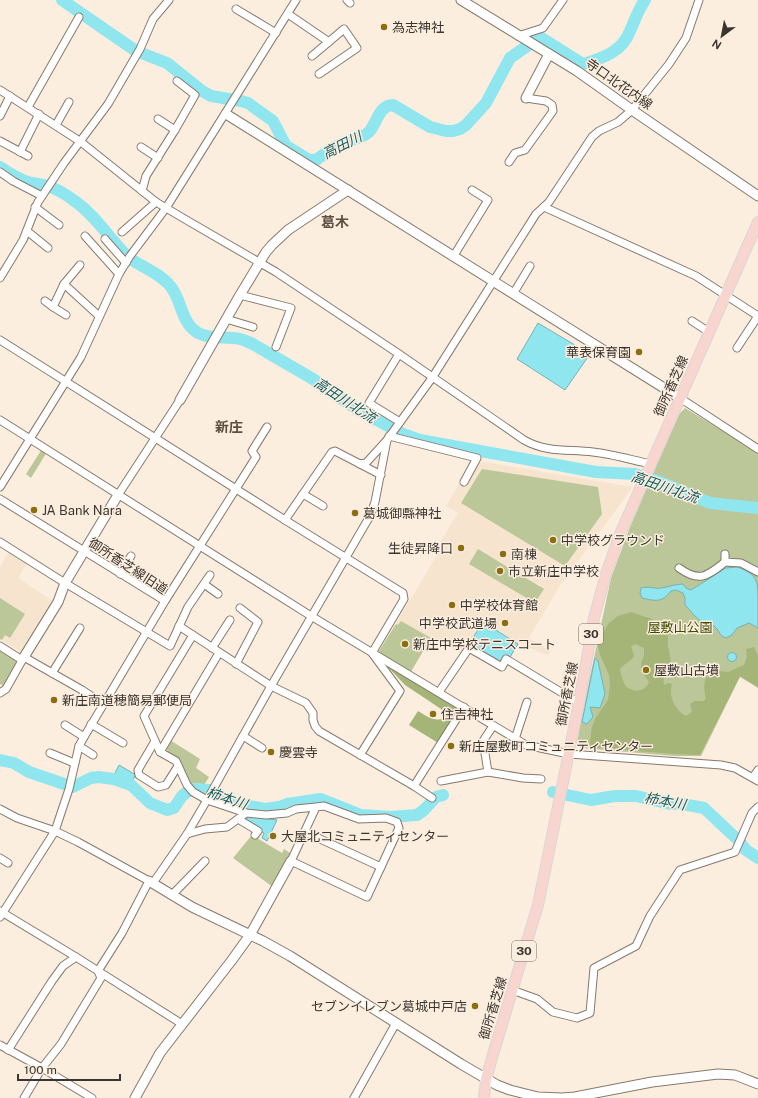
<svg xmlns="http://www.w3.org/2000/svg" width="758" height="1098" viewBox="0 0 758 1098" font-family="'Public Sans','Noto Sans JP',sans-serif">
	<style>
		.built { fill: #f6e4ce }
		.green { fill: #bbc798 }
		.forest { fill: #a5b477; fill-rule: evenodd }
		.water { fill: #90e6ee; stroke: #76b1b5 }
		.lines { fill: none; stroke-linecap: round; stroke-linejoin: round }
		.river { stroke: #90e6ee; stroke-width: 12 }
		.street-casing { stroke: #867a6c; stroke-width: 9 }
		.secondary-casing { stroke: #867a6c; stroke-width: 11 }
		.primary-casing { stroke: #d8d7d5; stroke-width: 12 }
		.street { stroke: #fff; stroke-width: 7 }
		.secondary { stroke: #fff; stroke-width: 9 }
		.primary { stroke: #f8d5cf; stroke-width: 10 }
		.poi-dot { fill: #8c6d0f; stroke: #fceedf; stroke-width: 1.5 }
		.labels { text-anchor: middle; dominant-baseline: central; stroke-width: 3; stroke-linejoin: round; paint-order: stroke }
		.shield { fill: #fceedf; stroke: #746c64; stroke-width: 1 }
		.shield-label { font-size: 12px; font-weight: bold; fill: #3a352f }
		.poi-label { font-size: 13px; fill: #3a352f; stroke: #fceedf; text-anchor: start }
		.street-label { font-size: 13px; fill: #3a352f; stroke: #fceedf }
		.park-label { font-size: 13px; fill: #3f4b01; stroke: #fceedf }
		.water-label { font-size: 14px; font-style: italic; fill: #125c62; stroke: #fceedf }
		.neighbourhood-label { font-size: 14px; font-weight: bold; fill: #5b4f42; stroke: #fceedf }
	</style>
	<rect width="100%" height="100%" fill="#fceedf"/>
	<!-- built -->
	<g class="built">
		<path d="M 485,462 L 633,487 L 559,587 L 529,638 L 550,651 L 548,655 L 540,653 L 520,642 L 510,659 L 473,648 L 463,655 L 432,637 L 410,673 L 379,651 L 444,544 L 441,541 L 458,513 L 446,506 L 461,481 L 466,484 L 479,463 Z"/>
		<path d="M 10,550 L 28,561 L 18,578 L 54,602 L 24,652 L 21,652 L 0,639 L 0,567 Z"/>
	</g>
	<!-- green -->
	<g class="green">
		<path d="M 685,408 L 746,445 L 758,453 L 758,688 L 740,677 L 701,756 L 674,756 L 581,748 L 577,745 L 580,724 L 611,578 L 630,527 L 678,415 Z"/>
		<path d="M 42,449 L 47,452 L 31,478 L 26,474 Z"/>
		<path d="M 482,469 L 598,487 L 602,514 L 565,566 L 461,503 Z"/>
		<path d="M 478,549 L 544,589 L 535,603 L 469,564 Z"/>
		<path d="M 0,598 L 25,614 L 10,638 L 5,635 L 2,640 L 0,639 Z"/>
		<path d="M 401,621 L 431,638 L 410,673 L 381,655 L 379,651 L 396,624 L 398,625 Z"/>
		<path d="M 0,650 L 17,661 L 3,686 L 0,684 Z"/>
		<path d="M 170,740 L 200,759 L 196,768 L 209,777 L 204,785 L 198,783 L 190,784 L 179,759 L 168,752 L 166,746 Z"/>
		<path d="M 252,835 L 282,853 L 284,849 L 293,855 L 274,888 L 233,858 Z"/>
	</g>
	<!-- forest -->
	<g class="forest">
		<path d="M 631,612 L 652,619 L 662,626 L 668,635 L 668,646 L 671,661 C 667,667 662,677 664,685 L 668,683 L 672,684 C 668,696 675,710 686,716 L 692,712 L 690,704 L 695,701 L 704,701 L 706,698 C 703,688 703,677 712,670 L 728,672 L 744,665 L 747,657 L 746,649 L 754,647 L 758,656 L 758,687 L 740,676 L 700,755 L 674,754 L 589,747 L 592,727 L 595,719 L 608,700 L 610,686 L 609,675 L 600,655 L 598,644 L 608,624 L 618,616 ZM 636,644 L 644,648 L 644,655 L 641,664 L 641,670 L 649,682 C 645,693 631,693 625,685 C 622,680 621,674 620,669 C 625,663 630,662 634,656 L 631,646 Z"/>
		<path d="M 389,664 L 466,711 L 443,746 L 409,725 L 418,711 C 426,716 433,721 442,719 L 444,713 L 441,709 L 405,685 L 387,666 Z"/>
	</g>
	<!-- water -->
	<g class="water">
		<path d="M 538,323 L 590,354 L 565,390 L 517,359 Z"/>
		<path d="M 737,567 C 757,574 758,580 758,600 C 758,609 758,619 758,628 L 749,623 L 737,628 L 732,635 L 726,638 C 718,635 720,631 715,627 C 712,623 707,625 704,623 C 696,619 691,611 685,605 L 685,598 L 683,593 L 676,590 L 671,591 C 662,603 655,601 642,598 L 640,593 L 641,588 C 648,586 654,589 661,588 C 669,587 675,584 683,584 L 686,588 L 691,590 L 726,568 Z"/>
		<path d="M 483,622 L 518,644 L 510,657 L 507,655 L 501,665 L 473,648 L 476,644 L 471,641 Z"/>
		<circle cx="732" cy="657" r="4.5"/>
		<path d="M 595,658 L 598,661 L 605,694 L 600,708 L 590,707 L 593,717 L 587,724 L 582,722 Z"/>
		<path d="M 119,765 L 136,775 L 131,782 L 113,777 Z"/>
		<path d="M 248,816 L 277,820 L 267,841 L 262,838 L 264,833 L 245,822 Z"/>
	</g>
	<g class="lines">
		<!-- river -->
		<g class="river">
			<path d="M 62,0 L 136,51 L 167,63 L 202,91 L 211,96 L 241,101 L 248,103 L 273,121 L 286,146 L 309,160 L 316,160 C 324,154 333,147 343,143 C 352,139 361,139 369,132 C 377,123 379,105 393,105 L 430,127 L 446,131 L 453,131 L 460,129 L 466,125 L 486,103 L 510,58 L 540,37 L 583,64 C 603,58 622,52 630,31 C 635,20 638,10 645,0"/>
			<path d="M 0,167 C 9,173 21,181 32,183 C 37,184 42,184 47,186 C 58,189 67,195 76,202 C 96,216 109,238 126,255 C 139,267 160,272 171,287 C 182,301 181,323 198,333 C 211,340 226,336 240,339 C 244,340 248,342 251,343 L 313,379 L 358,410 L 403,434 L 420,440 L 596,472 L 635,474 L 660,482 L 710,503 L 758,508"/>
			<path d="M 0,760 L 14,763 L 29,772 L 73,787 L 91,778 L 98,777 L 114,779 L 131,785 L 150,803 L 167,810 L 174,808 L 182,796 L 187,792 L 196,789 L 209,790 L 221,798 L 234,803 L 265,809 L 279,807 L 287,804 L 321,799 L 361,815 L 391,817 L 417,815 L 424,810 L 436,797 L 443,795"/>
			<path d="M 553,792 L 591,800 L 615,796 L 636,796 L 670,804 L 682,804 L 704,808 L 739,841 L 746,850 L 758,858"/>
		</g>
		<!-- street casing -->
		<g class="street-casing">
			<g id="street">
				<path d="M 347,0 L 350,3"/>
				<path d="M 236,9 L 276,33"/>
				<path d="M 288,14 L 329,42"/>
				<path d="M 518,36 L 543,28 L 563,0"/>
				<path d="M 312,56 L 344,29 L 357,48 L 319,74"/>
				<path d="M 0,90 L 81,142 L 156,202 L 183,218 L 276,272 L 399,354 L 524,440 C 547,453 568,449 593,452 C 612,454 632,460 651,464"/>
				<path d="M 28,107 L 79,17"/>
				<path d="M 0,116 L 10,96"/>
				<path d="M 158,119 L 175,130"/>
				<path d="M 56,125 L 69,102"/>
				<path d="M 0,141 L 28,156"/>
				<path d="M 141,147 L 158,158"/>
				<path d="M 20,152 L 39,114"/>
				<path d="M 509,162 L 515,153 L 525,150 L 553,111 L 552,105 L 546,101 L 526,98"/>
				<path d="M 0,172 L 13,181 L 42,196"/>
				<path d="M 142,191 L 146,176 L 175,130 L 195,95 L 177,81"/>
				<path d="M 35,207 L 59,225"/>
				<path d="M 544,207 L 696,276 L 758,316"/>
				<path d="M 27,231 L 48,248"/>
				<path d="M 122,232 L 156,202"/>
				<path d="M 85,236 L 119,274"/>
				<path d="M 105,239 L 126,263"/>
				<path d="M 453,257 L 488,200 L 472,190"/>
				<path d="M 80,265 L 64,284 L 99,316"/>
				<path d="M 0,278 L 23,240 L 38,202 L 64,163 L 108,104 L 140,49 L 153,19 L 169,0"/>
				<path d="M 64,284 L 53,307 L 66,315"/>
				<path d="M 513,294 L 530,266"/>
				<path d="M 240,295 L 291,308 L 276,347"/>
				<path d="M 45,301 L 53,307"/>
				<path d="M 226,319 L 253,327"/>
				<path d="M 692,321 L 709,332"/>
				<path d="M 0,340 L 285,520 L 403,593 L 404,599 L 372,653 L 400,691 L 360,755"/>
				<path d="M 737,348 L 758,316"/>
				<path d="M 399,354 L 369,403 L 400,422"/>
				<path d="M 680,398 L 758,449"/>
				<path d="M 0,420 L 311,616 L 526,745 L 569,754 L 721,765 L 735,768 L 758,781"/>
				<path d="M 389,436 L 477,458 L 464,482"/>
				<path d="M 360,464 L 381,475"/>
				<path d="M 0,487 L 81,357 L 119,274 L 130,256 L 166,208 L 296,0"/>
				<path d="M 303,494 L 323,506"/>
				<path d="M 118,495 L 180,400"/>
				<path d="M 0,499 L 165,601"/>
				<path d="M 285,520 L 332,452 L 335,451 L 360,464 L 366,463 L 387,440"/>
				<path d="M 0,542 L 65,583 L 170,646 L 188,607 L 210,575"/>
				<path d="M 725,554 L 725,562 L 741,563 L 758,572"/>
				<path d="M 679,568 C 700,583 707,576 725,562"/>
				<path d="M 120,574 L 131,556"/>
				<path d="M 204,584 L 218,594"/>
				<path d="M 179,626 L 271,686 L 306,703 L 313,713 L 313,720 L 315,726 L 319,731 L 414,786 L 464,707"/>
				<path d="M 193,635 L 144,716 L 160,752 L 176,761 L 187,785 L 193,792 L 207,800 L 246,813 L 266,815 L 287,813 L 296,809 L 316,807 L 291,861 L 367,897 L 399,828 L 397,822 L 386,818 L 359,819 L 324,806 L 316,807"/>
				<path d="M 0,646 L 22,660"/>
				<path d="M 212,648 L 230,620"/>
				<path d="M 236,664 L 258,622 L 240,608"/>
				<path d="M 52,673 L 80,628"/>
				<path d="M 439,692 L 469,648 L 502,667 L 506,659 L 579,703"/>
				<path d="M 0,693 L 6,689 L 24,657 L 82,690 L 103,704"/>
				<path d="M 91,724 L 123,743"/>
				<path d="M 65,725 L 84,737"/>
				<path d="M 243,736 L 262,748"/>
				<path d="M 515,739 L 527,702"/>
				<path d="M 155,741 L 138,770 L 139,775 L 158,787 L 166,785 L 178,766"/>
				<path d="M 79,746 L 93,755"/>
				<path d="M 160,752 L 219,653"/>
				<path d="M 50,753 L 74,763"/>
				<path d="M 488,772 L 483,741 L 493,726"/>
				<path d="M 753,777 L 758,770"/>
				<path d="M 441,781 L 488,772 L 523,778 L 541,779"/>
				<path d="M 414,786 L 432,798"/>
				<path d="M 0,809 L 17,818 L 55,831 L 78,842 L 149,881 L 122,933 L 98,971 L 101,978 L 61,1044 L 42,1068 L 24,1098"/>
				<path d="M 238,819 L 258,831 L 255,835"/>
				<path d="M 305,832 L 381,867"/>
				<path d="M 187,834 L 205,829 L 227,827 L 246,813"/>
				<path d="M 0,858 L 8,863"/>
				<path d="M 153,883 L 187,834 L 207,800 L 271,686 L 370,516 L 375,502 L 387,440 L 432,378 L 536,214 L 549,202 L 592,137 L 599,131 L 618,122 L 632,110 L 669,64 L 686,38 L 699,0"/>
				<path d="M 172,895 L 205,861"/>
				<path d="M 0,911 L 76,957 L 182,1024"/>
				<path d="M 0,917 L 55,831 L 69,789 L 79,746 L 84,737 L 165,601 L 256,457 L 252,451 L 267,427"/>
				<path d="M 512,990 L 537,999 L 553,1012 L 577,1018 L 590,1013 L 594,968 L 636,946 L 650,916 L 680,870 L 735,852 L 752,813 L 758,807"/>
				<path d="M 0,1045 L 42,1068 L 92,1098"/>
				<path d="M 8,1050 L 52,981 L 63,966 L 76,957"/>
				<path d="M 354,1098 L 396,1023"/>
			</g>
		</g>
		<!-- secondary casing -->
		<g class="secondary-casing">
			<g id="secondary">
				<path d="M 461,0 L 577,71 L 632,110 L 758,196"/>
				<path d="M 526,98 L 549,54"/>
				<path d="M 226,114 L 680,398"/>
				<path d="M 180,400 L 240,295 L 266,252 L 272,245 L 288,230 L 348,190"/>
				<path d="M 24,657 L 58,602 L 65,583 L 118,495"/>
				<path d="M 149,881 L 192,907 L 263,941 L 290,956 L 461,1064 L 497,1085 L 510,1090 L 538,1097 L 562,1098 L 575,1097 L 652,1082 L 718,1074 L 735,1075 L 758,1084"/>
				<path d="M 135,1098 L 160,1053 L 232,960 L 250,935 L 291,861"/>
			</g>
		</g>
		<!-- primary casing -->
		<g class="primary-casing">
			<path id="primary" d="M 484,1098 L 486,1079 L 494,1051 L 538,905 L 579,703 L 594,618 L 606,574 L 620,534 L 758,222"/>
		</g>
		<!-- street -->
		<use href="#street" class="street"/>
		<!-- secondary -->
		<use href="#secondary" class="secondary"/>
		<!-- primary -->
		<use href="#primary" class="primary"/>
	</g>
	<!-- markers -->
	<g class="poi-dot">
		<circle cx="384" cy="27" r="4"/>
		<circle cx="639" cy="352" r="4"/>
		<circle cx="34" cy="510" r="4"/>
		<circle cx="355" cy="513" r="4"/>
		<circle cx="553" cy="540" r="4"/>
		<circle cx="461" cy="548" r="4"/>
		<circle cx="503" cy="554" r="4"/>
		<circle cx="500" cy="571" r="4"/>
		<circle cx="452" cy="605" r="4"/>
		<circle cx="505" cy="623" r="4"/>
		<circle cx="405" cy="644" r="4"/>
		<circle cx="646" cy="670" r="4"/>
		<circle cx="54" cy="700" r="4"/>
		<circle cx="433" cy="714" r="4"/>
		<circle cx="451" cy="746" r="4"/>
		<circle cx="271" cy="752" r="4"/>
		<circle cx="273" cy="836" r="4"/>
		<circle cx="475" cy="1006" r="4"/>
	</g>
	<g class="labels">
		<!-- shield labels -->
		<g class="shield">
			<rect x="579" y="624" width="24" height="20" rx="3"/>
			<rect x="512" y="941" width="24" height="20" rx="3"/>
		</g>
		<g class="shield-label">
			<text x="591" y="634">30</text>
			<text x="524" y="951">30</text>
		</g>
		<!-- poi labels -->
		<g class="poi-label">
			<text x="392" y="27">為志神社</text>
			<text x="631" y="352" text-anchor="end">華表保育園</text>
			<text x="42" y="510">JA Bank Nara</text>
			<text x="363" y="513">葛城御縣神社</text>
			<text x="561" y="540">中学校グラウンド</text>
			<text x="453" y="548" text-anchor="end">生徒昇降口</text>
			<text x="511" y="554">南棟</text>
			<text x="508" y="571">市立新庄中学校</text>
			<text x="460" y="605">中学校体育館</text>
			<text x="497" y="623" text-anchor="end">中学校武道場</text>
			<text x="413" y="644">新庄中学校テニスコート</text>
			<text x="654" y="670">屋敷山古墳</text>
			<text x="62" y="700">新庄南道穂簡易郵便局</text>
			<text x="441" y="714">住吉神社</text>
			<text x="459" y="746">新庄屋敷町コミュニティセンター</text>
			<text x="279" y="752">慶雲寺</text>
			<text x="281" y="836">大屋北コミュニティセンター</text>
			<text x="467" y="1006" text-anchor="end">セブンイレブン葛城中戸店</text>
		</g>
		<!-- street labels -->
		<g class="street-label">
			<text transform="translate(619 84) rotate(35)">寺口北花内線</text>
			<text transform="translate(671 386) rotate(-66)">御所香芝線</text>
			<text transform="translate(128 566) rotate(33)">御所香芝線旧道</text>
			<text transform="translate(567 694) rotate(-79)">御所香芝線</text>
			<text transform="translate(493 1008) rotate(-73)">御所香芝線</text>
		</g>
		<!-- park labels -->
		<g class="park-label">
			<text x="680" y="627">屋敷山公園</text>
		</g>
		<!-- water labels -->
		<g class="water-label">
			<text transform="translate(342 145) rotate(-27)">高田川</text>
			<text transform="translate(345 400) rotate(33)">高田川北流</text>
			<text transform="translate(665 487) rotate(19)">高田川北流</text>
			<text transform="translate(227 798) rotate(19)">柿本川</text>
			<text transform="translate(665 801) rotate(10)">柿本川</text>
		</g>
		<!-- neighbourhood labels -->
		<g class="neighbourhood-label">
			<text x="335" y="222">葛木</text>
			<text x="229" y="427">新庄</text>
		</g>
	</g>
	<!-- north arrow -->
	<g transform="translate(722 36) rotate(212)" stroke="#fceedf" stroke-width="3" paint-order="stroke">
	<path d="M0-3L7 15L0 10L-7 15Z" fill="#3a352f"/>
	<text y="-6" font-size="11" font-weight="bold" text-anchor="middle" fill="#3a352f">N</text>
	</g>
	<!-- scale -->
	<path d="M18 1074v6h102v-6" fill="none" stroke="#3a352f" stroke-width="2"/>
	<text x="24" y="1074" font-size="12" fill="#3a352f" stroke="#fceedf" stroke-width="3" paint-order="stroke">100 m</text>
</svg>
